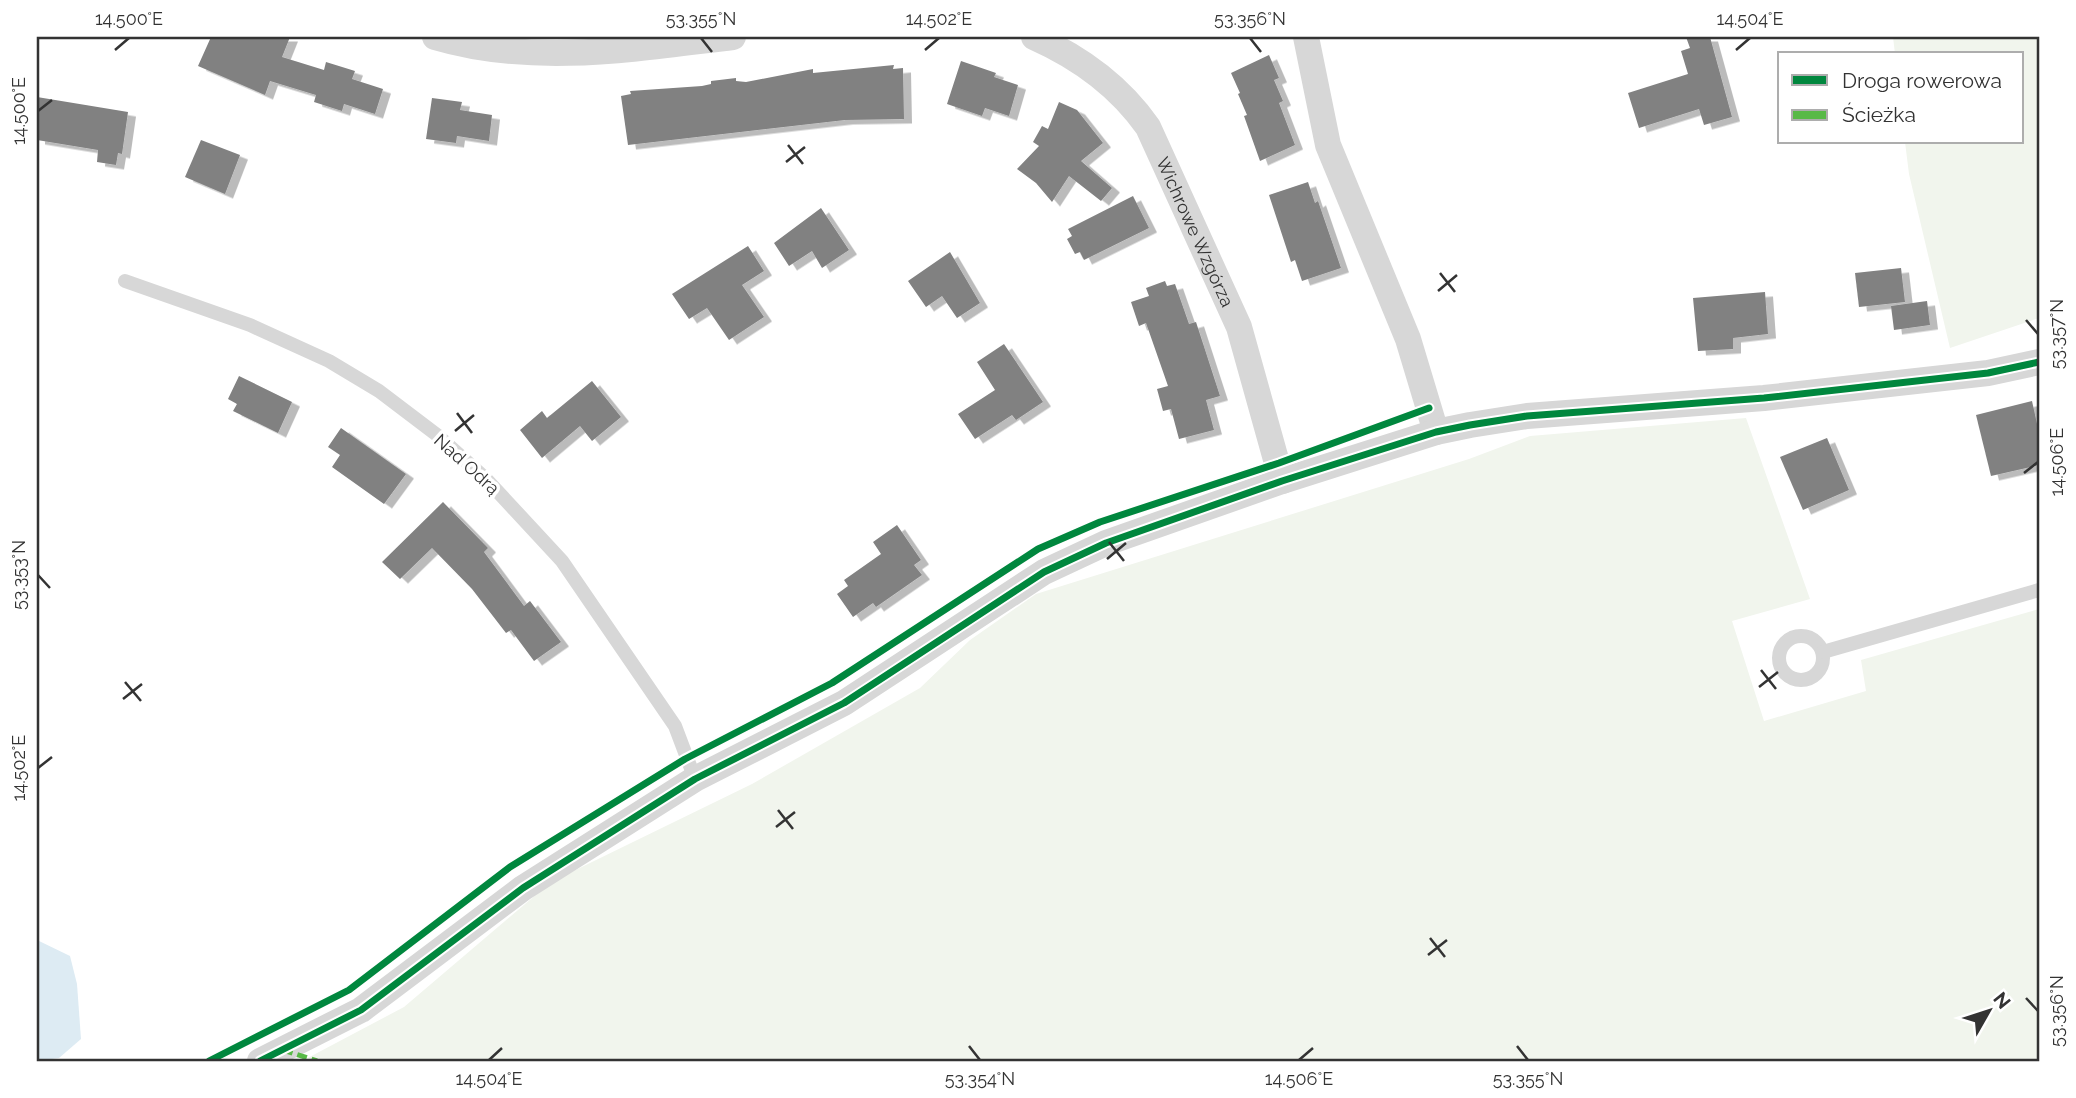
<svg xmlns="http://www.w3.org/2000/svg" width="2076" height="1098" viewBox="0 0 2076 1098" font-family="Raleway,sans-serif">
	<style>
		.green { fill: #f1f5ed }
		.water { fill: #ddebf3 }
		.building { fill: #818181; filter: url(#shadow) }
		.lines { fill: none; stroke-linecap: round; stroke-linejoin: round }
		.service { stroke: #d7d7d7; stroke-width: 14 }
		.minor { stroke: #d7d7d7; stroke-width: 26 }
		.quiet { stroke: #58b947; stroke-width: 5; stroke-dasharray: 10 5; stroke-linecap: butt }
		.cycleway-casing { stroke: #fff; stroke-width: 11 }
		.cycleway { stroke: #00873e; stroke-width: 7 }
		.ticks { fill: none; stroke: #333; stroke-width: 2.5 }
		.labels { text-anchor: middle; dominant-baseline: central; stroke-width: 7; stroke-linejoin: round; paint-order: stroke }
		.street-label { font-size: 18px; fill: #333; stroke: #fff }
		.neatline { fill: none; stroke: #333; stroke-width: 2.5 }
		.ticks-label { font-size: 18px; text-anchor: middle; fill: #333 }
	</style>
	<defs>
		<filter id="shadow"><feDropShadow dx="8" dy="4.5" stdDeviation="0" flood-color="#0004"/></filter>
	</defs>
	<rect width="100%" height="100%" fill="#fff"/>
	<!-- green -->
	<g class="green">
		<path d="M 1893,37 L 2039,37 L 2039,318 L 1950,348 L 1909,174 L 1905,142 L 2022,142 L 2022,54 L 1895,54 Z"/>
		<path d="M 1746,418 L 1810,599 L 1732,621 L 1764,721 L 1866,691 L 1861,660 L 2039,609 L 2039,1061 L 302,1061 L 404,1007 L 551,882 L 752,784 L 920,688 L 970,640 L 1036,594 L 1469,459 L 1530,436 Z"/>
	</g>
	<!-- water -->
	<path class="water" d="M 37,940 L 70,956 L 77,984 L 81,1039 L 59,1058 L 37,1061 Z"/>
	<!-- building -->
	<g class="building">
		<path d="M 211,37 L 290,37 L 282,57 L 324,70 L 326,62 L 355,71 L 352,79 L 383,89 L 375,114 L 344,104 L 342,111 L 314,102 L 316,95 L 270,81 L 265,95 L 198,66 Z"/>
		<path d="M 1686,37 L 1710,37 L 1732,117 L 1704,125 L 1699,109 L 1639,128 L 1628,93 L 1688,74 L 1681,51 L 1690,48 Z"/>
		<path d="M 1269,55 L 1279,78 L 1274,80 L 1283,101 L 1279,103 L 1295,145 L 1260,161 L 1244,116 L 1247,115 L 1238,94 L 1240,93 L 1231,73 Z"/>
		<path d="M 961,61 L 996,73 L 994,77 L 1018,85 L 1009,116 L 985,108 L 982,116 L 947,104 Z"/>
		<path d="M 894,65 L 893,69 L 903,68 L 904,119 L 845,120 L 628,145 L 621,96 L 631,94 L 630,91 L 702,86 L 711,84 L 711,81 L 736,78 L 736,81 L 746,82 L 813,69 L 813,73 Z"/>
		<path d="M 37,97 L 128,112 L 122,154 L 118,153 L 116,165 L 97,162 L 98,150 L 37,140 Z"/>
		<path d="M 432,98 L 462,102 L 460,110 L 492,115 L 489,141 L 457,136 L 456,143 L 426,139 Z"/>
		<path d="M 1059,102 L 1077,110 L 1103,143 L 1081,161 L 1112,188 L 1101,201 L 1069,176 L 1052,202 L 1036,183 L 1017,169 L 1039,146 L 1033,142 L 1042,126 L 1048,129 Z"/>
		<path d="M 201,140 L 240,155 L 225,194 L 185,177 Z"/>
		<path d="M 1308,182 L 1315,203 L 1318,201 L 1341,268 L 1302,281 L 1295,260 L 1291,262 L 1269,195 Z"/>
		<path d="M 1133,196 L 1149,228 L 1084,260 L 1080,252 L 1075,254 L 1067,239 L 1072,236 L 1068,229 Z"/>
		<path d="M 821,208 L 849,250 L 822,268 L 812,251 L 789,266 L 774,243 Z"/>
		<path d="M 748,246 L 764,271 L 742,285 L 764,317 L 729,340 L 707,308 L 689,319 L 672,294 Z"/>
		<path d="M 950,252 L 980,303 L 957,318 L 942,296 L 926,307 L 908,281 Z"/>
		<path d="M 1901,268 L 1905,302 L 1859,307 L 1855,273 Z"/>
		<path d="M 1165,281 L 1167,286 L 1175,284 L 1189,324 L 1196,322 L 1220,396 L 1206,400 L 1214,430 L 1179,439 L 1171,409 L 1163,411 L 1157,389 L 1168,386 L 1146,323 L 1139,326 L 1131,302 L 1149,296 L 1146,288 Z"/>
		<path d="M 1765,292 L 1768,334 L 1733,338 L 1733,349 L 1698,351 L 1693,298 Z"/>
		<path d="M 1927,301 L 1930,325 L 1894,330 L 1891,306 Z"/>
		<path d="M 1004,344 L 1043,402 L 1016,420 L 1012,415 L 975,439 L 958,414 L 995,390 L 977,362 Z"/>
		<path d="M 239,376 L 292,402 L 278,433 L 233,411 L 237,404 L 228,399 Z"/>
		<path d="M 592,381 L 621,417 L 592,441 L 580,426 L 542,458 L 520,430 L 542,411 L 547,418 Z"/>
		<path d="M 2032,401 L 2039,433 L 2039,465 L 1991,476 L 1976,415 Z"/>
		<path d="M 341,428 L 406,474 L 384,504 L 332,467 L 340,455 L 328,447 Z"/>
		<path d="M 1827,438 L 1849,490 L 1803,510 L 1780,457 Z"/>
		<path d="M 443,502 L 488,548 L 484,552 L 524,606 L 530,601 L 561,642 L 534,661 L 511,630 L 506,633 L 472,589 L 432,548 L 400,579 L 382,562 Z"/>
		<path d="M 897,525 L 921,560 L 914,565 L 922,575 L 876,607 L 873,603 L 853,617 L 837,594 L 848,586 L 844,580 L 881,554 L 873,542 Z"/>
	</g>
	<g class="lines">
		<!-- service -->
		<g class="service">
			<path d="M 125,281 L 250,325 L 329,361 L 379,391 L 437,435 L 486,479 L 562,561 L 675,726 L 695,779"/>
			<circle cx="1801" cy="658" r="22"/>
			<path d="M 1823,652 L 2039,590"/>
		</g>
		<!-- minor -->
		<g class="minor">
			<path d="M 435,37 C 533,66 633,49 733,37"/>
			<path id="s1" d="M 1034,37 C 1079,57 1120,87 1148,127 L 1239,327 L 1282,481"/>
			<path d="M 1306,37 L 1328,145 L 1408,339 L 1436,432"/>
			<path d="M 260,1061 L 361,1010 L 523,888 L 695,779 L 844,703 L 1044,572 L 1106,543 L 1282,481 L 1436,432 L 1470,425 L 1527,416 L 1764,398 L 1988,373 L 2039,362"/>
		</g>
		<!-- quiet -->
		<path class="quiet" d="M 283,1050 L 317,1061"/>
		<!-- cycleway casing -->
		<g class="cycleway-casing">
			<g id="cycleway">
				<path d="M 209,1061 L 349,990 L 510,867 L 685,759 L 832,683 L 1038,549 L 1100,522 L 1279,463 L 1429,408"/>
				<path d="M 260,1061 L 361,1010 L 523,888 L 695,779 L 844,703 L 1044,572 L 1106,543 L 1282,481 L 1436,432 L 1470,425 L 1527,416 L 1764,398 L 1988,373 L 2039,362"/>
			</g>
		</g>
		<!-- cycleway -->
		<use href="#cycleway" class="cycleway"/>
	</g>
	<!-- ticks -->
	<path class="ticks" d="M 701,38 L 712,52M 1250,38 L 1261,52M 115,50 L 129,38M 925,50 L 939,38M 1736,50 L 1750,38M 38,111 L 52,100M 788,145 L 803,164M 786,162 L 805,147M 1440,273 L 1455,292M 1438,291 L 1457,275M 2026,320 L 2038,334M 457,413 L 472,433M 455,431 L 474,415M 2024,473 L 2038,462M 1109,542 L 1124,561M 1107,559 L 1126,543M 38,575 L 50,588M 1761,670 L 1776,689M 125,682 L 141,701M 1759,687 L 1778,672M 123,699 L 142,684M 38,768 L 52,757M 778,810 L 793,829M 776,827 L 795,812M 1430,938 L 1445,957M 1428,955 L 1447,940M 2026,998 L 2038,1011M 969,1046 L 980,1060M 1517,1046 L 1528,1060M 489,1060 L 502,1048M 1299,1060 L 1313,1048"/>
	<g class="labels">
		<!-- street labels -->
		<g class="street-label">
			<text stroke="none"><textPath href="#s1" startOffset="262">Wichrowe Wzgórza</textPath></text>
			<text transform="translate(467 464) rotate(42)">Nad Odrą</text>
		</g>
	</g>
	<!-- border -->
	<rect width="2076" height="1098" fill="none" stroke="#ffffff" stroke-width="77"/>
	<!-- legend -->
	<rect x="1778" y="52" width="245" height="91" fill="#ffffff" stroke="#adadad" stroke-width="2"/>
	<rect x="1792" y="75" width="35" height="10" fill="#00873e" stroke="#adadad" stroke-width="2"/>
	<text x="1842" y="88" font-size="21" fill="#333333">Droga rowerowa</text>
	<rect x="1792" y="110" width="35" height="10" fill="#58b947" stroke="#adadad" stroke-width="2"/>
	<text x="1842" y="122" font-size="21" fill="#333333">Ścieżka</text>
	<!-- north arrow -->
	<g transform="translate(1989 1011) rotate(51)" stroke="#ffffff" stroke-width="5" paint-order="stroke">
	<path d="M0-5L12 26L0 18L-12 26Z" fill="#333333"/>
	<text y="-10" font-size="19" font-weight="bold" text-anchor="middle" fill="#333333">N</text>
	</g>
	<rect x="38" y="38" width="2000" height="1022" class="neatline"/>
	<g class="ticks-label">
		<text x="129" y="25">14.500°E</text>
		<text x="701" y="25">53.355°N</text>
		<text x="939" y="25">14.502°E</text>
		<text x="1250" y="25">53.356°N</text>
		<text x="1750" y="25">14.504°E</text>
		<text transform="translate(19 111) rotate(-90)" y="6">14.500°E</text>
		<text transform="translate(2057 334) rotate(-90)" y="6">53.357°N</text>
		<text transform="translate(2057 462) rotate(-90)" y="6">14.506°E</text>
		<text transform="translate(19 575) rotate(-90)" y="6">53.353°N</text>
		<text transform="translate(19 768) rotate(-90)" y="6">14.502°E</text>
		<text transform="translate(2057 1011) rotate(-90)" y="6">53.356°N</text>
		<text x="489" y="1085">14.504°E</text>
		<text x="980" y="1085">53.354°N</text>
		<text x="1299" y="1085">14.506°E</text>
		<text x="1528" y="1085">53.355°N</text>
	</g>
</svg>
